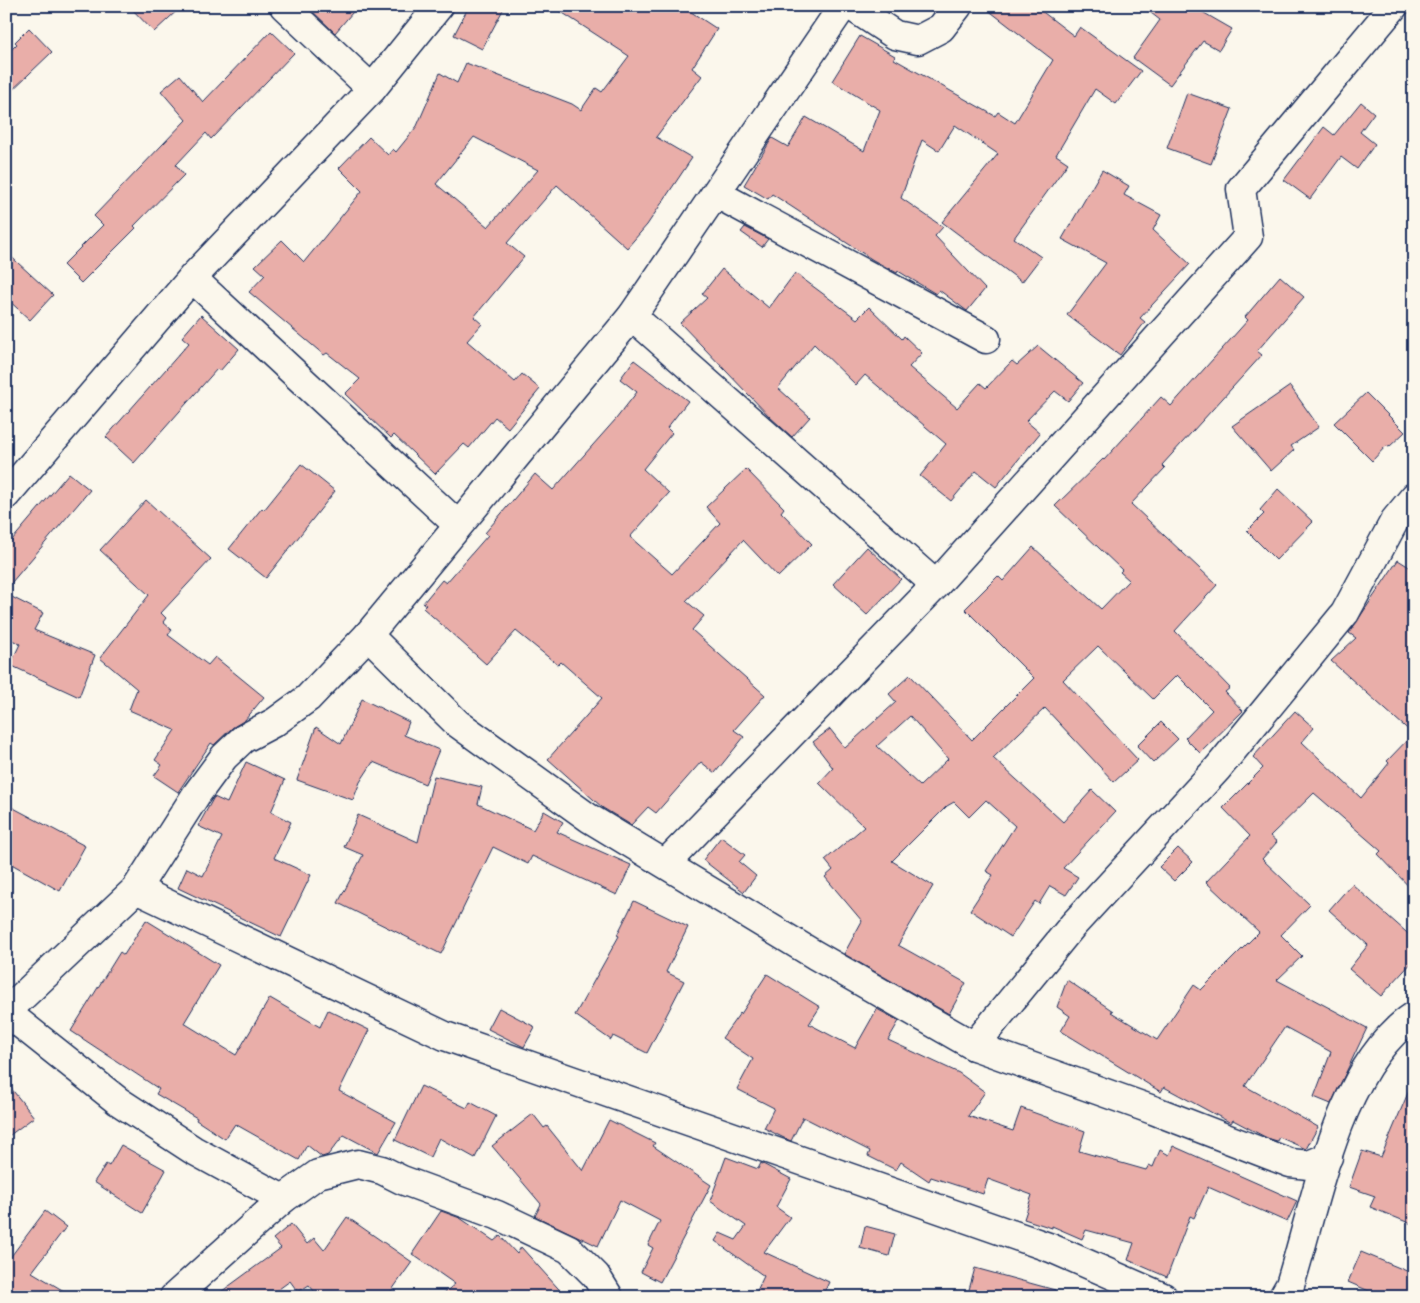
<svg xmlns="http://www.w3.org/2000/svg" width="1420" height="1303" viewBox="0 0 1420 1303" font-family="'Balsamiq Sans',sans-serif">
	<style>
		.building { fill: #e9aea9; stroke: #1b2f5e; fill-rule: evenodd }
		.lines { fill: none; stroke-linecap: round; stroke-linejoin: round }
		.minor-casing { stroke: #1b2f5e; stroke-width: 31 }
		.minor { stroke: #fbf7ec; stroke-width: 28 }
	</style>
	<rect width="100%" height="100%" fill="#fbf7ec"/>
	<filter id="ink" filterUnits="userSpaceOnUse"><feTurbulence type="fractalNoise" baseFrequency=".02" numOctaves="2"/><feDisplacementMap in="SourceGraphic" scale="10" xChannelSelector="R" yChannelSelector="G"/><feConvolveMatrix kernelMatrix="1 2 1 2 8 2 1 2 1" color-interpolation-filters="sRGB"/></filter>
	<g filter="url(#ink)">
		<!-- building -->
		<g class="building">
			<path d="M 129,6 L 182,6 L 154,32 Z"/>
			<path d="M 307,6 L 358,6 L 335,33 Z"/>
			<path d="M 469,6 L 505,6 L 482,49 L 454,35 Z"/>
			<path d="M 552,6 L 682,6 L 717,29 L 692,68 L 702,76 L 656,137 L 692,158 L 647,225 L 627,248 L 557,185 L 507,243 L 524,257 L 474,317 L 482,324 L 467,341 L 515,382 L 522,374 L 540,389 L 508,428 L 495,417 L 469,448 L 464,444 L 435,474 L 394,435 L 391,438 L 345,394 L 360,379 L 327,353 L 324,355 L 249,292 L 265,275 L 255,266 L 282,240 L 304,262 L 362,191 L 339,168 L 369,137 L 388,155 L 393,149 L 396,152 L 417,126 L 440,73 L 457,83 L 466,63 L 572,104 L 581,110 L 596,88 L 602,92 L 629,56 ZM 474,137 L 538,170 L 488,227 L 436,184 Z"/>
			<path d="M 983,6 L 1035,6 L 1074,36 L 1080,27 L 1141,71 L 1116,104 L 1095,89 L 1056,155 L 1068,163 L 1014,238 L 1041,257 L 1022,282 L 942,222 L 998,154 L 955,125 L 939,151 L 922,140 L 901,198 L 943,227 L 935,236 L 985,289 L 967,311 L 939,290 L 936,294 L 898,271 L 897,273 L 873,260 L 772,194 L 768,199 L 744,185 L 772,138 L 788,147 L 806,117 L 864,151 L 880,110 L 832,81 L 860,36 L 895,56 L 894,59 L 995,116 L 998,112 L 1015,123 L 1053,60 Z"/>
			<path d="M 1142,6 L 1192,6 L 1232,29 L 1219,50 L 1203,41 L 1170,85 L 1133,58 L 1160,20 Z"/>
			<path d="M 29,28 L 52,52 L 6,96 L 6,55 L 17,44 L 15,42 Z"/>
			<path d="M 271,31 L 294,53 L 211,139 L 206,133 L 176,165 L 184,175 L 134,226 L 136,228 L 81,283 L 63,265 L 103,225 L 94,216 L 186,120 L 161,91 L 180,75 L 203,102 Z"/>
			<path d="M 1187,93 L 1232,109 L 1211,164 L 1167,148 Z"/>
			<path d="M 1361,102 L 1374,113 L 1360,132 L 1375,144 L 1357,169 L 1341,157 L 1310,199 L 1284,180 L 1324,127 L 1334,135 Z"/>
			<path d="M 1102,170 L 1129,186 L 1124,195 L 1161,215 L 1153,230 L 1190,264 L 1140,318 L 1145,322 L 1120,355 L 1067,315 L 1106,263 L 1062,239 Z"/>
			<path d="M 745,227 L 768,239 L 762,247 L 741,232 Z"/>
			<path d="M 6,252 L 53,295 L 30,320 L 6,298 Z"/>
			<path d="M 722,269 L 769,308 L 795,273 L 857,319 L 869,307 L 902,339 L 904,336 L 922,353 L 909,367 L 957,408 L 980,383 L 986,388 L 1012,361 L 1017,365 L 1038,346 L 1083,383 L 1068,401 L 1055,391 L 1026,421 L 1040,433 L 996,487 L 976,471 L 951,501 L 920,476 L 946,444 L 865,375 L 856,385 L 814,344 L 778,388 L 810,417 L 792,437 L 770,417 L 680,323 L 707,298 L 702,294 Z"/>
			<path d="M 1280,276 L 1304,297 L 1257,351 L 1262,355 L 1162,465 L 1165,468 L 1131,504 L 1217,585 L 1175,631 L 1230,688 L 1225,692 L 1243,711 L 1200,753 L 1185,738 L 1212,710 L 1177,675 L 1153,699 L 1098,646 L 1063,680 L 1138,760 L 1114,782 L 1045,708 L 993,758 L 1063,822 L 1092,790 L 1115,812 L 1063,868 L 1078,877 L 1066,895 L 1050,886 L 1039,904 L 1035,901 L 1011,937 L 970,910 L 993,875 L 986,871 L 1015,826 L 986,800 L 969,817 L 954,802 L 947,806 L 892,861 L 933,886 L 898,945 L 966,983 L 949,1014 L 844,954 L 862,921 L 825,877 L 833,870 L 825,860 L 864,827 L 819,783 L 833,768 L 813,742 L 830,729 L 845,748 L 896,702 L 889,694 L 910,675 L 972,740 L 1034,678 L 965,609 L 998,576 L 1003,581 L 1033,547 L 1101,609 L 1129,580 L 1120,572 L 1122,570 L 1055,506 L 1103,459 L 1104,460 L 1161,397 L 1171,406 L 1248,320 L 1245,317 ZM 910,716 L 948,759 L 920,786 L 877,746 Z"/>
			<path d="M 201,315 L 239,349 L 220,371 L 217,369 L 134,463 L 106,437 L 189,343 L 182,337 Z"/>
			<path d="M 634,360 L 688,401 L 667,428 L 672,433 L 643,469 L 669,493 L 630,537 L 672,574 L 720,523 L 706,507 L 746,469 L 784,508 L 781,512 L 812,544 L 778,577 L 743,540 L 686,601 L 704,616 L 692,630 L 765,695 L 734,730 L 744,737 L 715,773 L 701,762 L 656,813 L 648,807 L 631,825 L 603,808 L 548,759 L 602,698 L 561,662 L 558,665 L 516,631 L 486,664 L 423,608 L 426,605 L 423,603 L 442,580 L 446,583 L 488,535 L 485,533 L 535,474 L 553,490 L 616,419 L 637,392 L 620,379 Z"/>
			<path d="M 1290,386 L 1319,427 L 1291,446 L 1294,450 L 1271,471 L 1232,426 Z"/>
			<path d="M 1366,393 L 1405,432 L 1389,447 L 1386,446 L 1372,461 L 1334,423 Z"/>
			<path d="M 301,464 L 335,491 L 266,578 L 229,549 L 262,508 L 264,510 Z"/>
			<path d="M 69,473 L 90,490 L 6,589 L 6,547 Z"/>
			<path d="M 1278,489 L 1313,522 L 1276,560 L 1247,531 L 1264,514 L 1260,510 Z"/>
			<path d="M 146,500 L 211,559 L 161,613 L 166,618 L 163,622 L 172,630 L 168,635 L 208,665 L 215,657 L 264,697 L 245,720 L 232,728 L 214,745 L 211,743 L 178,792 L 154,776 L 162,765 L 155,760 L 175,730 L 129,710 L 137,689 L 100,658 L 149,595 L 100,550 Z"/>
			<path d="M 867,547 L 901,579 L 867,615 L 833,584 Z"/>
			<path d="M 1398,560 L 1414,570 L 1414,892 L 1378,854 L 1381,851 L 1314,793 L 1270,836 L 1277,842 L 1262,859 L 1310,905 L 1281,935 L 1302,956 L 1277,980 L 1367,1028 L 1331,1104 L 1314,1097 L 1331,1052 L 1285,1027 L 1245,1086 L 1318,1127 L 1306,1149 L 1279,1137 L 1277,1141 L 1267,1138 L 1233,1120 L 1231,1123 L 1164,1087 L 1161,1092 L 1061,1031 L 1070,1016 L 1057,1007 L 1067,980 L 1113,1011 L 1111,1012 L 1157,1040 L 1194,985 L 1201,990 L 1259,932 L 1206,882 L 1250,836 L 1223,808 L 1263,768 L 1253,757 L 1295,711 L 1314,728 L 1302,742 L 1361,798 L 1389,763 L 1387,761 L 1413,734 L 1331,661 L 1356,638 L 1349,633 Z"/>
			<path d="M 6,594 L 43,613 L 34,630 L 95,655 L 79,697 L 10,665 L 20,644 L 6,637 Z"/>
			<path d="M 362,699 L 409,722 L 404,735 L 439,750 L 425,784 L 373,762 L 360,782 L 353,800 L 297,780 L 316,727 L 341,744 Z"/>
			<path d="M 1161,722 L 1178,739 L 1153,763 L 1137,746 Z"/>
			<path d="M 246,762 L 285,780 L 271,812 L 291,822 L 274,858 L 311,875 L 281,937 L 178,888 L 187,868 L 203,876 L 222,837 L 198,826 L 214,797 L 227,803 Z"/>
			<path d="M 434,776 L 482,787 L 478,804 L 533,830 L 544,811 L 563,822 L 557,832 L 631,865 L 617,895 L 532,856 L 528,864 L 493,847 L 441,954 L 338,903 L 363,855 L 344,847 L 358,815 L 418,842 Z"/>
			<path d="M 6,804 L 85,846 L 60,891 L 6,861 Z"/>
			<path d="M 721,837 L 745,855 L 739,862 L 756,876 L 744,892 L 703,860 Z"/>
			<path d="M 1178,848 L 1193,862 L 1174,881 L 1159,867 Z"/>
			<path d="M 1352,884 L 1414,939 L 1414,960 L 1381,996 L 1349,969 L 1368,945 L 1329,910 Z"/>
			<path d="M 634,901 L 688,927 L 666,972 L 684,981 L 647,1053 L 613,1036 L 611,1040 L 575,1015 L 619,936 L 617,935 Z"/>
			<path d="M 146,920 L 219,965 L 184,1023 L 236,1055 L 270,998 L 320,1027 L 328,1010 L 369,1030 L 339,1091 L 396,1122 L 378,1153 L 344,1135 L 328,1155 L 322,1157 L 307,1145 L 299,1160 L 235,1124 L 225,1139 L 196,1120 L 197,1118 L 156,1094 L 159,1089 L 71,1031 L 120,952 L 124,955 Z"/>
			<path d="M 767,974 L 820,1007 L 809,1024 L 855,1048 L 877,1009 L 899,1021 L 888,1040 L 959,1073 L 985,1092 L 968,1116 L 1013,1131 L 1021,1108 L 1085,1131 L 1079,1151 L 1146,1170 L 1149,1165 L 1153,1167 L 1160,1150 L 1169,1155 L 1173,1146 L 1297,1201 L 1287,1222 L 1208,1187 L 1194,1218 L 1190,1216 L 1167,1277 L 1128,1260 L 1134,1243 L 1086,1230 L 1082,1239 L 1052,1226 L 1052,1228 L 1024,1219 L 1032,1195 L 988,1179 L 983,1194 L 931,1177 L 929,1181 L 901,1162 L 896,1170 L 868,1156 L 870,1151 L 803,1117 L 791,1141 L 784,1138 L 764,1128 L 774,1108 L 737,1089 L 753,1059 L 722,1038 L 740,1013 L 741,1014 Z"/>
			<path d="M 499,1008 L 535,1027 L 524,1047 L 488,1029 Z"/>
			<path d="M 1413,1081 L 1414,1081 L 1414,1225 L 1370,1207 L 1375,1196 L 1349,1187 L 1362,1151 L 1381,1157 Z"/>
			<path d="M 6,1082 L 34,1117 L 6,1138 Z"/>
			<path d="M 421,1086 L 467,1108 L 470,1102 L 496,1116 L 475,1158 L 439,1138 L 430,1157 L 395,1140 Z"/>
			<path d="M 533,1114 L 544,1128 L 547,1126 L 583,1171 L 609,1120 L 655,1143 L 653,1146 L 711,1185 L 660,1282 L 641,1272 L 653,1248 L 648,1245 L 660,1221 L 620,1200 L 598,1246 L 535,1216 L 541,1204 L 492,1146 Z"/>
			<path d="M 121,1145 L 166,1170 L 142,1213 L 94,1182 L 106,1164 L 109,1166 Z"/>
			<path d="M 726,1157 L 758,1169 L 761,1163 L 791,1179 L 776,1207 L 790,1217 L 764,1252 L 829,1282 L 822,1297 L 754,1297 L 764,1276 L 715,1241 L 720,1233 L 736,1240 L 746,1226 L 710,1201 Z"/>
			<path d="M 45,1211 L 66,1227 L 32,1272 L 74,1297 L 6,1297 L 6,1263 Z"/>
			<path d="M 441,1211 L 460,1218 L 494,1241 L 500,1236 L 517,1254 L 521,1247 L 566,1297 L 439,1297 L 455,1284 L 412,1254 Z"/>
			<path d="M 347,1217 L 412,1262 L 387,1297 L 319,1297 L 309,1285 L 298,1292 L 290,1281 L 268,1297 L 214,1297 L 281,1248 L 273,1239 L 291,1224 L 307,1244 L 314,1238 L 324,1250 Z"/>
			<path d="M 865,1226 L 895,1234 L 889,1256 L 860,1248 Z"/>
			<path d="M 1361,1252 L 1414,1274 L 1414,1297 L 1383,1297 L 1348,1282 Z"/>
			<path d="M 975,1268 L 1055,1290 L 1054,1297 L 967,1297 Z"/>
		</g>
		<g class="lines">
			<!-- minor casing -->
			<g class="minor-casing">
				<g id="minor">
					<path d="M 284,6 L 372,89"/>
					<path d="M 851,6 L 895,35 L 918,40 L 941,28 L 958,6"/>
					<path d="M 717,194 L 986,339"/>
					<path d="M 192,278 L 458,525"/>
					<path d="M 632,316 L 936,585"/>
					<path d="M 6,495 L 192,278 L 372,89 L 439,6"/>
					<path d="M 368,635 L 457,723 L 589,818 L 815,955 L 974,1046 L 1153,1110 L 1290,1163 L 1309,1165 L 1328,1157"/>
					<path d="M 666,863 L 936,585 L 1248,237 L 1241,189 L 1394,6"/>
					<path d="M 136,889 L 445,1036 L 1051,1248 L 1163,1297"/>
					<path d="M 6,1012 L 136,889 L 196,795 L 224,757 L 243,739 L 275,722 L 308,698 L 368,635 L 632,316 L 843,6"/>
					<path d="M 6,1012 L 118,1101 L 193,1150 L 283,1199"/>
					<path d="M 974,1046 L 1073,925 L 1218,768 L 1345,613 L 1395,520 L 1414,497"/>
					<path d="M 174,1297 L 283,1199 L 318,1174 L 358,1164 L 382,1170 L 402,1180 L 497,1215 L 569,1249 L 596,1276 L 609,1297"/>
					<path d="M 1283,1297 L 1290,1285 C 1316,1202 1339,1066 1414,1016"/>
				</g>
			</g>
			<!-- minor -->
			<use href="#minor" class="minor"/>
		</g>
	</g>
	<!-- margin -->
	<rect width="1420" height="1303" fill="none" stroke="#fbf7ec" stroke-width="25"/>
	<rect x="12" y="12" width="1395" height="1278" fill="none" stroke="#1b2f5e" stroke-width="2" filter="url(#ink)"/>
</svg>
